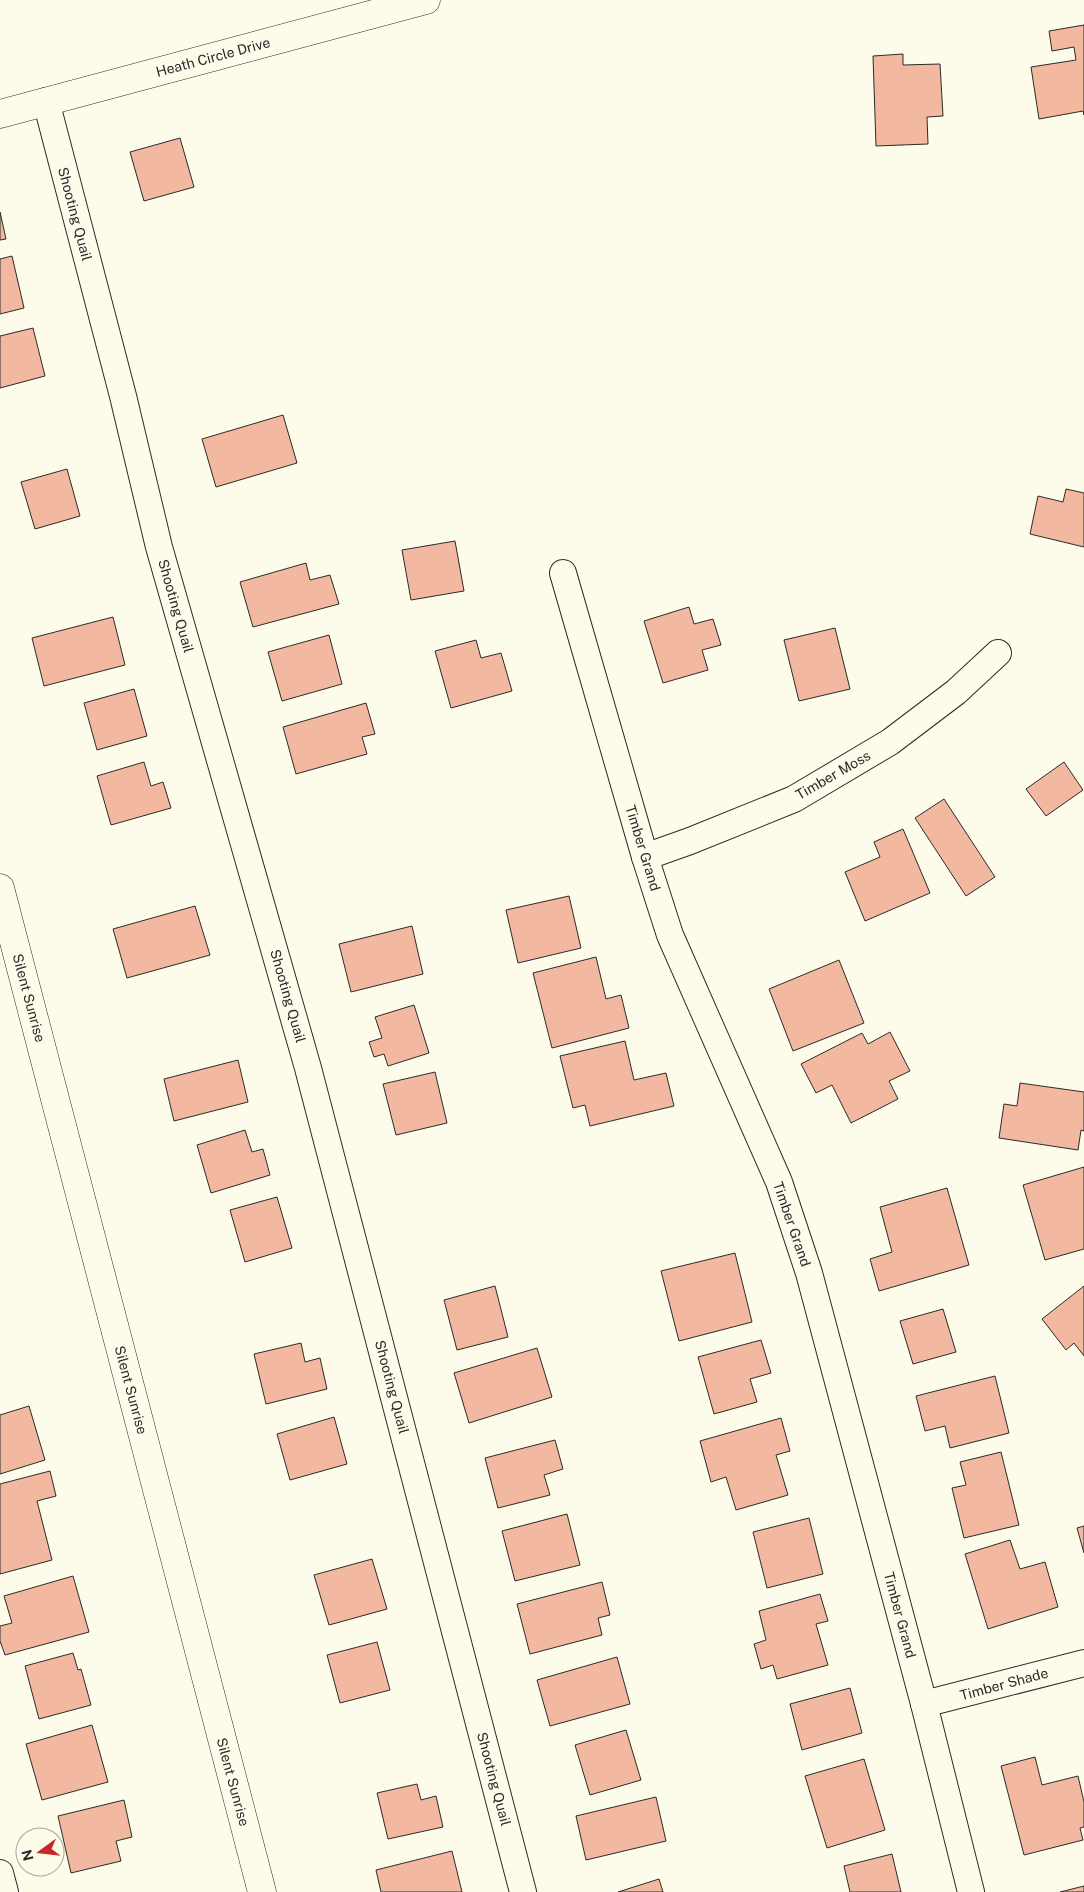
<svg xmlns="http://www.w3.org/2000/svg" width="1084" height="1892" viewBox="0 0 1084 1892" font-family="'Public Sans',sans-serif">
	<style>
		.building { fill: #f2b8a0; stroke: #2b2b2b }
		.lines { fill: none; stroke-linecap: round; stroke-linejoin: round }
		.street-casing { stroke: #2b2b2b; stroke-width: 28 }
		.secondary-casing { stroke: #2b2b2b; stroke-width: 29 }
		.street { stroke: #fdfbea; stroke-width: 26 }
		.secondary { stroke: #fdfbea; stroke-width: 28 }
		.labels { text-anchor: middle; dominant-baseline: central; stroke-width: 4; stroke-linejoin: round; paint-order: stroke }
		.street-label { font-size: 14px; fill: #2b2b2b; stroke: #fdfbea }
	</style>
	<rect width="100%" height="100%" fill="#fdfbea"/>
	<!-- building -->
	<g class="building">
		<path d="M 1084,25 L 1084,115 L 1083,111 L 1039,119 L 1031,67 L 1076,60 L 1074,47 L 1052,51 L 1049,31 Z"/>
		<path d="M 903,54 L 903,65 L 940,64 L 943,116 L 927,117 L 928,144 L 876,146 L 873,56 Z"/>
		<path d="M 180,138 L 194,187 L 144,201 L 130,152 Z"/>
		<path d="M 0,212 L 6,239 L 0,240 Z"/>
		<path d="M 12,256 L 24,308 L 0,314 L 0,259 Z"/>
		<path d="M 33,328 L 45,376 L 0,388 L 0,336 Z"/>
		<path d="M 283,415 L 297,463 L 216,487 L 202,439 Z"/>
		<path d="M 67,469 L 80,516 L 35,529 L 21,482 Z"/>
		<path d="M 1066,489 L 1084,493 L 1084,547 L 1030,534 L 1038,496 L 1063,502 Z"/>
		<path d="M 455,541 L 464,591 L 411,600 L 402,550 Z"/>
		<path d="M 306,563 L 310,580 L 330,575 L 339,604 L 253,627 L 240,582 Z"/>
		<path d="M 689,607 L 694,624 L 713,619 L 721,645 L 702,650 L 708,670 L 663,683 L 644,621 Z"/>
		<path d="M 113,617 L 125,665 L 44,686 L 32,638 Z"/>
		<path d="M 835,628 L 850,689 L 799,701 L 784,640 Z"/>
		<path d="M 329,635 L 342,684 L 282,701 L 268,652 Z"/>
		<path d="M 476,640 L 481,658 L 501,653 L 512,691 L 451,708 L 435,651 Z"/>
		<path d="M 134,689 L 147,736 L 97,750 L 84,703 Z"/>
		<path d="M 366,703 L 375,734 L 362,737 L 367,754 L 296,774 L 283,727 Z"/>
		<path d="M 144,762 L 151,786 L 163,782 L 171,808 L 111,825 L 97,776 Z"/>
		<path d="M 1064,762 L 1083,790 L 1046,816 L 1026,789 Z"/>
		<path d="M 944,799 L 995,877 L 966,896 L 915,818 Z"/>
		<path d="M 903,829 L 930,893 L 865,921 L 845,872 L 880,857 L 874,842 Z"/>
		<path d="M 569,896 L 581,948 L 518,963 L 506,910 Z"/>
		<path d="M 195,906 L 210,955 L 127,978 L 113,929 Z"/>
		<path d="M 412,926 L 423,974 L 351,992 L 339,944 Z"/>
		<path d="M 596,957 L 606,999 L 621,995 L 629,1028 L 552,1048 L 533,973 Z"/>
		<path d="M 839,960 L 864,1023 L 793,1051 L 769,989 Z"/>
		<path d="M 414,1005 L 429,1053 L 388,1066 L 384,1054 L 374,1057 L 369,1042 L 382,1038 L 375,1017 Z"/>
		<path d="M 890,1032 L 910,1071 L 889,1081 L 898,1099 L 851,1123 L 832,1085 L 816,1093 L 801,1064 L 862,1033 L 868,1044 Z"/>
		<path d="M 625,1041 L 634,1080 L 666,1073 L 674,1106 L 590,1126 L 585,1105 L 573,1108 L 560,1056 Z"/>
		<path d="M 238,1060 L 248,1102 L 174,1121 L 164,1079 Z"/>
		<path d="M 435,1072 L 447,1123 L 396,1135 L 383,1084 Z"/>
		<path d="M 1020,1083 L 1084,1092 L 1084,1131 L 1081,1130 L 1078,1150 L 999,1138 L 1004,1104 L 1017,1106 Z"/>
		<path d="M 245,1130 L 252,1152 L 263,1149 L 270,1175 L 211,1193 L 197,1145 Z"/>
		<path d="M 1084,1167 L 1084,1249 L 1045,1260 L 1023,1185 Z"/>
		<path d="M 947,1188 L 969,1265 L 879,1291 L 870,1259 L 892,1252 L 880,1207 Z"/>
		<path d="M 277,1197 L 292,1248 L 245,1262 L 230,1210 Z"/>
		<path d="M 735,1253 L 752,1322 L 679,1341 L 661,1271 Z"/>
		<path d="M 495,1286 L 508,1337 L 457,1350 L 444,1300 Z"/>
		<path d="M 1084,1286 L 1084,1356 L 1074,1343 L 1066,1350 L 1042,1319 Z"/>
		<path d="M 943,1309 L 956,1352 L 913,1364 L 900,1321 Z"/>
		<path d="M 761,1340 L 771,1373 L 750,1379 L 757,1402 L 714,1414 L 698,1357 Z"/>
		<path d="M 301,1343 L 305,1362 L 320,1358 L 327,1389 L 266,1404 L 254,1354 Z"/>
		<path d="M 537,1348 L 552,1397 L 469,1423 L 454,1373 Z"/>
		<path d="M 995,1376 L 1009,1433 L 950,1448 L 945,1426 L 925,1431 L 916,1396 Z"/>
		<path d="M 29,1406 L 45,1460 L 0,1474 L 0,1415 Z"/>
		<path d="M 334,1417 L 347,1464 L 290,1480 L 277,1434 Z"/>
		<path d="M 781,1418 L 790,1451 L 776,1455 L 788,1495 L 736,1510 L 726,1477 L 711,1482 L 700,1441 Z"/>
		<path d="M 555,1440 L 563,1469 L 544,1475 L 550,1495 L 498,1508 L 485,1458 Z"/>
		<path d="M 1001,1452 L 1019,1525 L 964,1538 L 952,1488 L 966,1485 L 960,1462 Z"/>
		<path d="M 50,1471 L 56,1496 L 37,1501 L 52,1560 L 0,1574 L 0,1484 Z"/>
		<path d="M 567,1514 L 580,1565 L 515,1581 L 502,1531 Z"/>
		<path d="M 809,1518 L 823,1574 L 767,1588 L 753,1532 Z"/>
		<path d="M 1084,1526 L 1084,1553 L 1077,1528 Z"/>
		<path d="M 1010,1540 L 1020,1569 L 1045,1562 L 1058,1607 L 988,1629 L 965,1554 Z"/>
		<path d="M 372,1559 L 387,1609 L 329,1625 L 314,1575 Z"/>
		<path d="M 73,1576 L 89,1632 L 5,1655 L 0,1641 L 0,1626 L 12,1623 L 4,1596 Z"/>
		<path d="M 602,1582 L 610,1615 L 598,1618 L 602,1635 L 530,1654 L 517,1604 Z"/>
		<path d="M 820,1594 L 828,1621 L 816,1624 L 828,1665 L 777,1679 L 773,1665 L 761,1669 L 754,1644 L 766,1640 L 759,1611 Z"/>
		<path d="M 377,1642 L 390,1690 L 340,1703 L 327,1655 Z"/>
		<path d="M 73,1653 L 78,1670 L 81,1669 L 91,1705 L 39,1719 L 25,1666 Z"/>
		<path d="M 617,1657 L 630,1704 L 550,1726 L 537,1680 Z"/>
		<path d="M 850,1688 L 862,1733 L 802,1750 L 790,1704 Z"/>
		<path d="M 92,1725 L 108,1782 L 42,1800 L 26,1744 Z"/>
		<path d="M 626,1730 L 641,1780 L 590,1795 L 575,1745 Z"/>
		<path d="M 1035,1757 L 1042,1785 L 1078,1776 L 1084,1802 L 1084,1827 L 1080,1828 L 1083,1840 L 1024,1855 L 1001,1766 Z"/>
		<path d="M 864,1759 L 885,1830 L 827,1848 L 805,1776 Z"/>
		<path d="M 417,1784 L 421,1800 L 436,1796 L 443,1827 L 388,1839 L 377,1793 Z"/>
		<path d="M 656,1797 L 666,1841 L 586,1860 L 576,1816 Z"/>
		<path d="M 124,1800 L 132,1837 L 116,1841 L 121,1861 L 71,1873 L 58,1816 Z"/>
		<path d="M 452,1851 L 462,1892 L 381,1892 L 376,1870 Z"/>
		<path d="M 892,1854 L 901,1892 L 850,1892 L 844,1866 Z"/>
		<path d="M 659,1879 L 663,1892 L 618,1892 Z"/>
		<path d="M 1084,1886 L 1084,1892 L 1060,1892 Z"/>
	</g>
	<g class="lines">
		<!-- street casing -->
		<g class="street-casing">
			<g id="street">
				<path d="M 46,101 L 123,396 L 159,547 L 308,1068 L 523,1892"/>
				<path d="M 563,573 L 645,857 L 670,935 L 779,1182 L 809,1273 L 924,1704 L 971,1892"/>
				<path d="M 645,857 L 690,841 L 794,799 L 890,742 L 956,692 L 998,653"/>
				<path d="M 924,1704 L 1084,1663"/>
				<path d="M 0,1873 L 5,1892"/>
			</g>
		</g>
		<!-- secondary casing -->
		<g class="secondary-casing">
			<g id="secondary">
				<path d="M 0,114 L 426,0"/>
				<path d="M 0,888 L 262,1892"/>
			</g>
		</g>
		<!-- street -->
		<use href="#street" class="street"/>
		<!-- secondary -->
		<use href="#secondary" class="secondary"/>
	</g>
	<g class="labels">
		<!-- street labels -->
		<g class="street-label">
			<text transform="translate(213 57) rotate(-15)">Heath Circle Drive</text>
			<text transform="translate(75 214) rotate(75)">Shooting Quail</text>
			<text transform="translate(176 606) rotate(74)">Shooting Quail</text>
			<text transform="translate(833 775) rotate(-30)">Timber Moss</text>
			<text transform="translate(643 848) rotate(73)">Timber Grand</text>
			<text transform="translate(288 996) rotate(74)">Shooting Quail</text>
			<text transform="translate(29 998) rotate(75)">Silent Sunrise</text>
			<text transform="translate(792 1224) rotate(71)">Timber Grand</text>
			<text transform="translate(392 1387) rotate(75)">Shooting Quail</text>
			<text transform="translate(131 1390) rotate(75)">Silent Sunrise</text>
			<text transform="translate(900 1615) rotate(75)">Timber Grand</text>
			<text transform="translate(1004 1684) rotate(-15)">Timber Shade</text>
			<text transform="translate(494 1779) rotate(75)">Shooting Quail</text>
			<text transform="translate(233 1782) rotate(75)">Silent Sunrise</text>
		</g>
	</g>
	<!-- north arrow -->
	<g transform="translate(40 1852) rotate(255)"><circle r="24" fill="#fdfbea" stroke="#a9a89e"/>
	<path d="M0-4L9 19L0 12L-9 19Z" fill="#c62828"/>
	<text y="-8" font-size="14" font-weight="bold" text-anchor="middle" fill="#2b2b2b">N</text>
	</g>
</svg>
